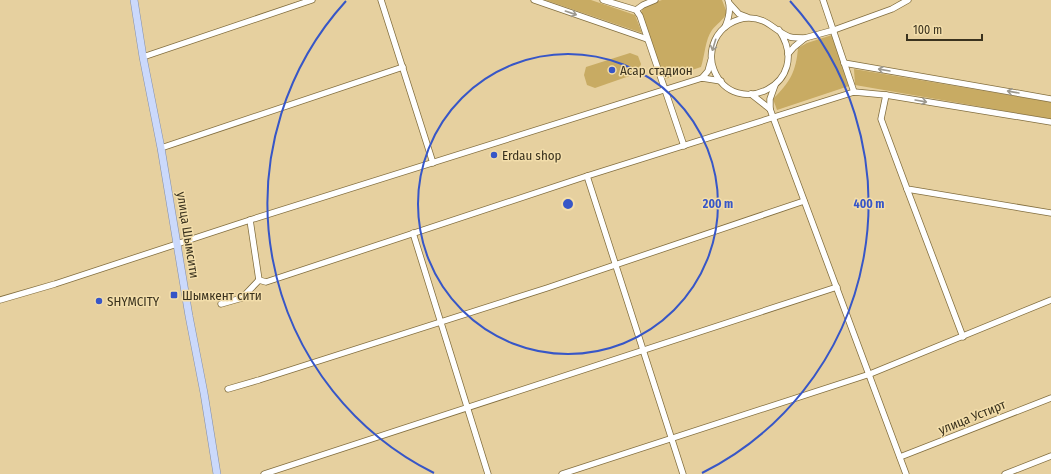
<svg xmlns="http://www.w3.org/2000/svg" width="1051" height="474" viewBox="0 0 1051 474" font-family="'Fira Sans Condensed',sans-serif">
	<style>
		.green { fill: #c8ab63 }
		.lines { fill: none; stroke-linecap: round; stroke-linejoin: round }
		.minor-casing { stroke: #826e3f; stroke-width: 7 }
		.major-casing { stroke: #828eac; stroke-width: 8 }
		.minor { stroke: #fff; stroke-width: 5.5 }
		.major { stroke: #cbd9fb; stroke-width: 7 }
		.oneway { stroke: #9c988e }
		.ring { fill: none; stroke: #3756c7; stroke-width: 2 }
		.poi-dot { fill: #3756c7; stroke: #f3deab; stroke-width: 1.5 }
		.labels { text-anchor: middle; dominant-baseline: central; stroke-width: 3; stroke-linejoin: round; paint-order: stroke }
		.poi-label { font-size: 13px; fill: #3a321e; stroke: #f3deab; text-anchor: start }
		.street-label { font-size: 13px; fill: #3a321e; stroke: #f3deab }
		.centre { fill: #3756c7; stroke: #f3deab; stroke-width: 2 }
		.ring-label { font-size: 12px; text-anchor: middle; font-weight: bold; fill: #3756c7; stroke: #f3deab; stroke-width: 3; stroke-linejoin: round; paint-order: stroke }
	</style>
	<rect width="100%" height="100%" fill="#e6d09f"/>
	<!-- green -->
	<g class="green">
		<path d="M 545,0 L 591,0 L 635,15 L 642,33 Z"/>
		<path d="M 662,0 L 722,0 L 727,13 C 723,20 717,24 712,30 C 705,40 705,55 701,67 L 665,79 L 663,78 L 641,13 L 644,6 Z"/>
		<path d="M 832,35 L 849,86 L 777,110 L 773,99 C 790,82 796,72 798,48 L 807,43 Z"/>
		<path d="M 630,53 L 638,56 L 641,64 L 638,73 L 595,88 L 587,85 L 584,75 L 586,67 Z"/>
		<path d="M 854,69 L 1051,102 L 1051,119 L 855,85 Z"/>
	</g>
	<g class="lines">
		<!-- minor casing -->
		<g class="minor-casing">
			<g id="minor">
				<path d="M 381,0 L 433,163"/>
				<path d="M 534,0 L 647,39"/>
				<path d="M 603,0 L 636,10 L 640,16 L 684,146"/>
				<path d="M 823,0 L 854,92"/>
				<path d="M 730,4 L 739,14 L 747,17"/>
				<path d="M 636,10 L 643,5 L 655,0"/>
				<path d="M 725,27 C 729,18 731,9 728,0"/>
				<path d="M 779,30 C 815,84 734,121 714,70 C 710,60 711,49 715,40 C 721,27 735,18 749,18 C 768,18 774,31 790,37 C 794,38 800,38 805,38"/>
				<path d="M 788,54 L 794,47 L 805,38 L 834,30 L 892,9 L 908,0"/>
				<path d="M 143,57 L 312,0"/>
				<path d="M 844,63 L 1051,99"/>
				<path d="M 702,78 L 708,71 L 711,60"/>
				<path d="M 775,85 L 770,99 L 770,109 L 906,474"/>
				<path d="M 751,94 L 770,109"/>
				<path d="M 886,95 L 881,119 L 907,189 L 1051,213"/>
				<path d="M 161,148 L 403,67"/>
				<path d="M 587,176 L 683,474"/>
				<path d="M 907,189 L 963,337"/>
				<path d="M 250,220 L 259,280 L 266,282 L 587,176 L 854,92 L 886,95 L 1051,122"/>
				<path d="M 413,233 L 488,474"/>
				<path d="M 0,300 L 55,284 L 250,220 L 702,78 L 721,81"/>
				<path d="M 221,304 L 242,298 L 259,280"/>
				<path d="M 228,389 L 259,380 L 547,288 L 804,201"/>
				<path d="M 900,457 L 1051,398"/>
				<path d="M 264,474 L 837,287"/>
				<path d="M 562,474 L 870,374 L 1051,300"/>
				<path d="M 1005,474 L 1051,456"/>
			</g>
		</g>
		<!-- major casing -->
		<g class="major-casing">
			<path id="major" d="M 134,0 L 143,57 L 161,148 L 189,316 L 204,393 L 217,474"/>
		</g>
		<!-- minor -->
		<use href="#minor" class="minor"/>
		<!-- major -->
		<use href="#major" class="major"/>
	</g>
	<!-- one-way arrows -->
	<defs><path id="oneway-shaft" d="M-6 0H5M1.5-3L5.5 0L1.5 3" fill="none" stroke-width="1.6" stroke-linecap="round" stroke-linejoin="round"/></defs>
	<g class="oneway">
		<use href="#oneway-shaft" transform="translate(571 13) rotate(19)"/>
		<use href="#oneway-shaft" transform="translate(714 45) rotate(107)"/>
		<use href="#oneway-shaft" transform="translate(884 70) rotate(-170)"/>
		<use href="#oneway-shaft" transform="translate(1013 92) rotate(-170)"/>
		<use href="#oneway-shaft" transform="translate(921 101) rotate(10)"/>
	</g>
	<!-- distance rings -->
	<g class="ring">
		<circle cx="568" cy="204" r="150"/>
		<path d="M434 473A301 301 0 0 1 346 1M790 1A301 301 0 0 1 702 473"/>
	</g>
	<!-- markers -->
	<g class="poi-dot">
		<circle cx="612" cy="70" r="4"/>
		<circle cx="494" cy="155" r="4"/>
		<rect x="170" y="291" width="8" height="8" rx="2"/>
		<circle cx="99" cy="301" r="4"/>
	</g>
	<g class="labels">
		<!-- poi labels -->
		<g class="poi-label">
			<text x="620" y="70">Асар стадион</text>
			<text x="502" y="155">Erdau shop</text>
			<text x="182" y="295">Шымкент сити</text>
			<text x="107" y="301">SHYMCITY</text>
		</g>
		<!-- street labels -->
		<g class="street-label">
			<text transform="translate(188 235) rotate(81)">улица Шымсити</text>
			<text transform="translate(972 417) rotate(-22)">улица Устирт</text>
		</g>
	</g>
	<circle cx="568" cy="204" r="6" class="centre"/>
	<g class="ring-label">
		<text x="718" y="208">200 m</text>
		<text x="869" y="208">400 m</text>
	</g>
	<!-- scale -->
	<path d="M907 34v6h75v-6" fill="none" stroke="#3a321e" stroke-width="2"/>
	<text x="913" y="34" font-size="12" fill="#3a321e" stroke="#f3deab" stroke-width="3" paint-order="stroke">100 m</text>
</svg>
